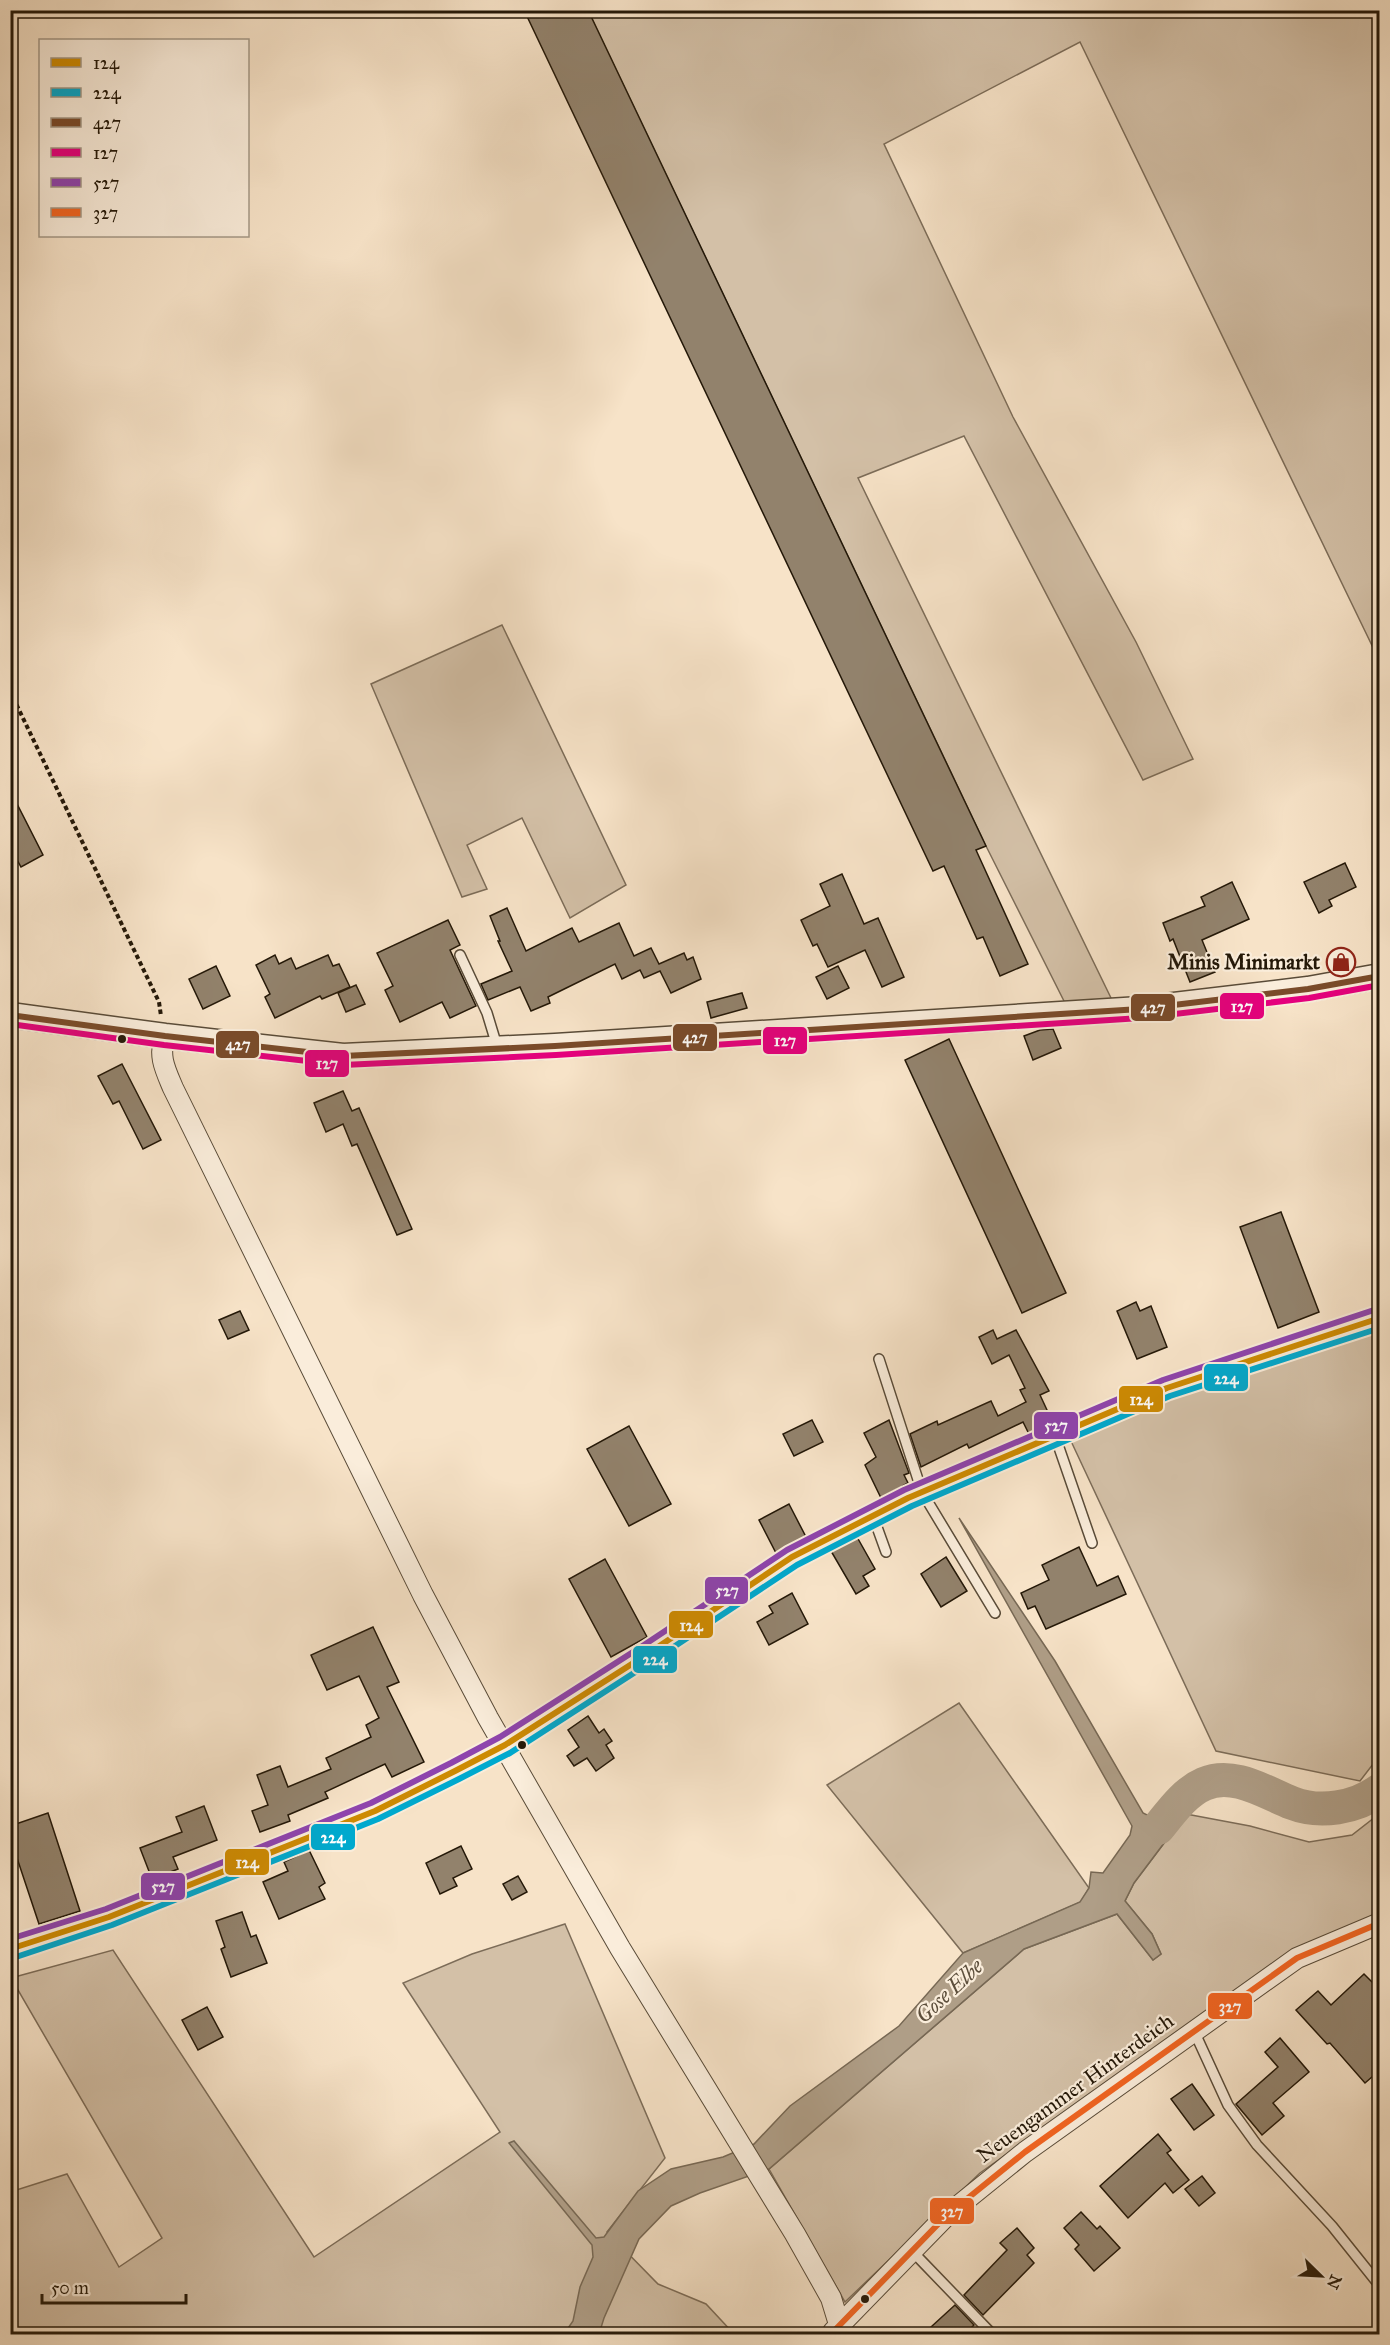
<svg xmlns="http://www.w3.org/2000/svg" width="1390" height="2345" viewBox="0 0 1390 2345" font-family="'IM FELL Great Primer',serif">
	<style>
		.green { fill: #d3c0a7; stroke: #7c6c58; stroke-width: 1.5 }
		.water { fill: #af9e87; stroke: #776854; stroke-width: 1.5 }
		.lines { fill: none; stroke-linecap: round; stroke-linejoin: round }
		.river { stroke: #af9e87; stroke-width: 34 }
		.building { fill: #92826c; stroke: #241808; stroke-width: 1.5 }
		.service-casing { stroke: #594b38; stroke-width: 12 }
		.minor-casing { stroke: #594b38; stroke-width: 22 }
		.tertiary-casing { stroke: #594b38; stroke-width: 27 }
		.path { stroke: #241808; stroke-width: 4; stroke-dasharray: 4.5 3; stroke-linecap: butt }
		.service { stroke: #faeddb; stroke-width: 9 }
		.minor { stroke: #faeddb; stroke-width: 20 }
		.tertiary { stroke: #faeddb; stroke-width: 24 }
		.bus-1-casing { stroke: #faeddb; stroke-width: 10 }
		.bus-2-casing { stroke: #faeddb; stroke-width: 10 }
		.bus-3-casing { stroke: #faeddb; stroke-width: 10 }
		.bus-4-casing { stroke: #faeddb; stroke-width: 10 }
		.bus-5-casing { stroke: #faeddb; stroke-width: 10 }
		.bus-6-casing { stroke: #faeddb; stroke-width: 10 }
		.bus-1 { stroke: #cd8a02; stroke-width: 6 }
		.bus-2 { stroke: #00a9ce; stroke-width: 6 }
		.bus-3 { stroke: #7a4b2a; stroke-width: 6 }
		.bus-4 { stroke: #e5007d; stroke-width: 6 }
		.bus-5 { stroke: #8e44ad; stroke-width: 6 }
		.bus-6 { stroke: #f26522; stroke-width: 6 }
		.bus-dot { fill: #241808; stroke: #faeddb; stroke-width: 2 }
		.labels { text-anchor: middle; dominant-baseline: central; stroke-width: 4.5; stroke-linejoin: round; paint-order: stroke }
		.poi-label { font-size: 21px; font-weight: bold; fill: #241808; stroke: #faeddb; text-anchor: end }
		.street-label { font-size: 21px; fill: #241808; stroke: #faeddb }
		.water-label { font-size: 22px; font-style: italic; fill: #5c4e3b; stroke: #faeddb }
		.line-badge { stroke: #faeddb; stroke-width: 2 }
		.badge-label { font-size: 16px; text-anchor: middle; font-weight: bold; fill: #fff }
	</style>
	<rect width="100%" height="100%" fill="#f7e3c8"/>
	<filter id="stains"><feTurbulence type="fractalNoise" baseFrequency=".00333" numOctaves="4"/><feColorMatrix values="0 0 0 0 .2 0 0 0 0 .09 0 0 0 0 .02 0 0 0 .5 -.17"/></filter>
	<radialGradient id="worn" r=".72"><stop offset=".6" stop-color="#630" stop-opacity="0"/><stop offset="1" stop-color="#630" stop-opacity=".3"/></radialGradient>
	<!-- green -->
	<g class="green">
		<path d="M 588,11 L 1379,11 L 1379,660 L 1080,42 L 884,144 L 1013,417 L 1136,642 L 1193,759 L 1143,780 L 964,436 L 858,478 L 1112,1000 L 1065,1003 L 986,846 Z"/>
		<path d="M 502,625 L 626,885 L 570,918 L 522,818 L 467,845 L 487,889 L 462,897 L 371,684 Z"/>
		<path d="M 1379,1332 L 1380,1755 L 1360,1781 L 1216,1751 L 1070,1439 L 1170,1398 Z"/>
		<path d="M 959,1703 L 1089,1888 L 1081,1902 L 963,1953 L 827,1785 Z"/>
		<path d="M 1186,1814 L 1250,1826 L 1309,1842 L 1352,1835 L 1379,1814 L 1379,1916 L 1299,1947 L 980,2173 L 845,2302 L 769,2169 L 1024,1949 L 1117,1914 L 1153,1960 L 1161,1954 L 1152,1934 L 1125,1901 L 1134,1883 Z"/>
		<path d="M 565,1924 L 665,2158 L 607,2232 L 658,2284 L 706,2304 L 734,2334 L 11,2334 L 10,2192 L 67,2174 L 119,2267 L 162,2238 L 11,1978 L 113,1950 L 314,2257 L 500,2132 L 403,1983 L 472,1954 Z"/>
	</g>
	<!-- water -->
	<path class="water" d="M 959,1518 L 1055,1661 L 1143,1813 L 1149,1816 L 1190,1793 L 1186,1814 L 1134,1883 L 1125,1901 L 1152,1934 L 1161,1954 L 1153,1960 L 1117,1914 L 1024,1949 L 769,2169 L 700,2193 L 671,2206 L 639,2239 L 604,2318 L 599,2334 L 564,2334 L 573,2321 L 580,2287 L 593,2257 L 592,2245 L 509,2143 L 514,2141 L 596,2238 L 604,2237 L 638,2191 L 671,2169 L 723,2157 L 754,2144 L 790,2106 L 899,2026 L 963,1953 L 1080,1902 L 1089,1888 L 1091,1872 L 1103,1873 L 1130,1835 L 1132,1826 Z"/>
	<g class="lines">
		<!-- river -->
		<path class="river" d="M 1158,1828 C 1171,1812 1185,1792 1204,1784 C 1234,1771 1266,1793 1292,1803 C 1320,1814 1356,1808 1380,1790"/>
	</g>
	<!-- building -->
	<g class="building">
		<path d="M 524,10 L 588,10 L 986,846 L 976,850 L 1028,964 L 1000,976 L 983,937 L 977,939 L 944,866 L 933,871 Z"/>
		<path d="M 10,790 L 43,855 L 21,867 L 10,847 Z"/>
		<path d="M 1345,863 L 1356,887 L 1329,900 L 1332,906 L 1319,913 L 1304,882 Z"/>
		<path d="M 842,874 L 864,924 L 878,918 L 904,977 L 882,987 L 865,950 L 828,967 L 817,944 L 813,946 L 801,920 L 830,906 L 820,884 Z"/>
		<path d="M 1232,882 L 1249,919 L 1202,940 L 1215,972 L 1190,982 L 1173,939 L 1170,941 L 1163,923 L 1205,906 L 1201,897 Z"/>
		<path d="M 507,908 L 526,951 L 572,928 L 579,942 L 619,923 L 634,956 L 651,948 L 659,964 L 684,953 L 687,960 L 693,957 L 701,979 L 671,993 L 660,971 L 644,978 L 640,970 L 622,979 L 615,964 L 548,997 L 550,1003 L 531,1011 L 520,987 L 488,1000 L 481,984 L 512,971 L 498,941 L 500,941 L 490,916 Z"/>
		<path d="M 448,920 L 460,945 L 450,950 L 476,1006 L 450,1018 L 442,1002 L 400,1022 L 385,990 L 393,986 L 377,953 Z"/>
		<path d="M 275,955 L 279,964 L 291,958 L 296,969 L 328,955 L 333,966 L 339,964 L 350,987 L 322,999 L 320,996 L 275,1018 L 265,997 L 270,994 L 256,965 Z"/>
		<path d="M 216,966 L 230,996 L 203,1009 L 189,979 Z"/>
		<path d="M 838,966 L 849,988 L 827,999 L 816,977 Z"/>
		<path d="M 356,985 L 365,1004 L 346,1012 L 338,993 Z"/>
		<path d="M 742,993 L 747,1008 L 711,1018 L 707,1002 Z"/>
		<path d="M 1053,1029 L 1061,1048 L 1033,1060 L 1024,1036 L 1040,1030 Z"/>
		<path d="M 949,1039 L 1066,1293 L 1022,1313 L 905,1060 Z"/>
		<path d="M 122,1064 L 161,1140 L 143,1149 L 119,1101 L 113,1104 L 98,1076 Z"/>
		<path d="M 343,1091 L 352,1111 L 359,1108 L 412,1229 L 397,1235 L 357,1144 L 352,1146 L 343,1124 L 326,1132 L 314,1103 Z"/>
		<path d="M 1281,1212 L 1319,1312 L 1278,1328 L 1240,1227 Z"/>
		<path d="M 1136,1302 L 1140,1311 L 1151,1306 L 1167,1347 L 1137,1359 L 1117,1311 Z"/>
		<path d="M 240,1311 L 249,1330 L 228,1339 L 219,1320 Z"/>
		<path d="M 993,1330 L 997,1339 L 1016,1330 L 1049,1391 L 1040,1395 L 1053,1423 L 1029,1434 L 1023,1422 L 969,1448 L 967,1444 L 921,1467 L 910,1434 L 937,1421 L 938,1425 L 991,1401 L 998,1416 L 1026,1402 L 1020,1390 L 1025,1388 L 1009,1355 L 992,1364 L 979,1337 Z"/>
		<path d="M 812,1420 L 823,1442 L 794,1456 L 783,1434 Z"/>
		<path d="M 889,1420 L 909,1473 L 904,1475 L 908,1483 L 881,1498 L 865,1465 L 876,1457 L 864,1433 Z"/>
		<path d="M 629,1426 L 671,1504 L 629,1526 L 587,1449 Z"/>
		<path d="M 789,1504 L 806,1537 L 776,1553 L 759,1520 Z"/>
		<path d="M 857,1537 L 875,1569 L 863,1576 L 869,1586 L 856,1594 L 831,1551 Z"/>
		<path d="M 1079,1547 L 1097,1586 L 1118,1576 L 1126,1594 L 1046,1629 L 1035,1606 L 1028,1609 L 1021,1593 L 1049,1580 L 1042,1565 Z"/>
		<path d="M 946,1557 L 967,1591 L 941,1607 L 921,1574 Z"/>
		<path d="M 605,1559 L 647,1637 L 611,1657 L 569,1579 Z"/>
		<path d="M 792,1593 L 808,1624 L 769,1645 L 757,1622 L 773,1613 L 769,1606 Z"/>
		<path d="M 373,1627 L 399,1682 L 387,1687 L 424,1762 L 392,1777 L 385,1764 L 325,1792 L 328,1798 L 288,1815 L 290,1821 L 260,1832 L 252,1811 L 268,1805 L 257,1775 L 280,1766 L 288,1787 L 331,1769 L 326,1758 L 371,1737 L 366,1725 L 379,1718 L 359,1676 L 327,1690 L 311,1655 Z"/>
		<path d="M 588,1716 L 599,1733 L 604,1729 L 612,1741 L 606,1745 L 614,1758 L 596,1771 L 587,1758 L 574,1766 L 567,1756 L 579,1747 L 568,1730 Z"/>
		<path d="M 204,1806 L 217,1840 L 173,1857 L 178,1869 L 152,1879 L 140,1848 L 182,1832 L 176,1817 Z"/>
		<path d="M 48,1813 L 80,1911 L 39,1924 L 10,1837 L 10,1826 Z"/>
		<path d="M 461,1846 L 472,1869 L 453,1878 L 457,1886 L 440,1894 L 426,1863 Z"/>
		<path d="M 309,1850 L 325,1883 L 319,1887 L 325,1899 L 279,1919 L 263,1882 L 288,1871 L 284,1862 Z"/>
		<path d="M 518,1876 L 527,1892 L 512,1900 L 503,1884 Z"/>
		<path d="M 242,1912 L 251,1937 L 256,1935 L 267,1963 L 231,1977 L 221,1949 L 225,1947 L 216,1921 Z"/>
		<path d="M 1364,1974 L 1380,1990 L 1380,2070 L 1365,2083 L 1330,2043 L 1327,2044 L 1296,2010 L 1318,1991 L 1331,2005 Z"/>
		<path d="M 207,2007 L 223,2037 L 198,2050 L 182,2020 Z"/>
		<path d="M 1280,2038 L 1309,2072 L 1273,2103 L 1284,2116 L 1262,2135 L 1236,2104 L 1278,2067 L 1265,2052 Z"/>
		<path d="M 1192,2084 L 1214,2115 L 1194,2130 L 1171,2099 Z"/>
		<path d="M 1158,2134 L 1171,2150 L 1167,2153 L 1189,2180 L 1173,2193 L 1165,2183 L 1128,2218 L 1100,2186 Z"/>
		<path d="M 1202,2176 L 1215,2193 L 1199,2206 L 1185,2189 Z"/>
		<path d="M 1081,2212 L 1097,2229 L 1100,2226 L 1120,2248 L 1094,2271 L 1075,2249 L 1079,2245 L 1064,2228 Z"/>
		<path d="M 1017,2228 L 1034,2248 L 1027,2255 L 1034,2263 L 983,2315 L 964,2295 L 1007,2250 L 1000,2243 Z"/>
		<path d="M 955,2305 L 974,2325 L 965,2334 L 938,2334 L 931,2327 Z"/>
	</g>
	<g class="lines">
		<!-- service casing -->
		<g class="service-casing">
			<g id="service">
				<path d="M 460,955 L 487,1013 L 497,1046"/>
				<path d="M 879,1359 L 922,1492 L 995,1613"/>
				<path d="M 1055,1436 L 1092,1543"/>
				<path d="M 873,1516 L 886,1552"/>
				<path d="M 1194,2031 L 1228,2105 L 1257,2145 L 1332,2226 L 1380,2286"/>
				<path d="M 912,2251 L 992,2334"/>
			</g>
		</g>
		<!-- minor casing -->
		<g class="minor-casing">
			<g id="minor">
				<path d="M 165,1036 C 158,1056 165,1069 173,1088 L 423,1595 L 488,1718 L 620,1948 L 795,2234 L 831,2298 L 842,2334"/>
				<path d="M 10,1949 L 109,1917 L 375,1811 L 455,1771 L 505,1745 L 649,1653 L 792,1557 L 908,1498 L 1167,1388 L 1380,1318"/>
				<path d="M 833,2332 L 947,2215 L 1025,2152 L 1297,1958 L 1380,1923"/>
			</g>
		</g>
		<!-- tertiary casing -->
		<g class="tertiary-casing">
			<path id="tertiary" d="M 10,1015 L 165,1036 L 343,1056 L 555,1046 L 1140,1009 L 1308,989 L 1380,976"/>
		</g>
		<!-- path -->
		<path class="path" d="M 10,691 L 159,1002 L 161,1016"/>
		<!-- service -->
		<use href="#service" class="service"/>
		<!-- minor -->
		<use href="#minor" class="minor"/>
		<!-- tertiary -->
		<use href="#tertiary" class="tertiary"/>
		<!-- bus-1 casing -->
		<g class="bus-1-casing">
			<path id="bus-1" d="M 10,1949 L 109,1917 L 375,1811 L 455,1771 L 505,1745 L 649,1653 L 792,1557 L 908,1498 L 1167,1388 L 1380,1318"/>
		</g>
		<!-- bus-2 casing -->
		<g class="bus-2-casing">
			<path id="bus-2" d="M 13,1958 L 112,1925 L 378,1819 L 459,1779 L 510,1753 L 654,1660 L 797,1565 L 912,1506 L 1170,1396 L 1380,1328"/>
		</g>
		<!-- bus-3 casing -->
		<g class="bus-3-casing">
			<path id="bus-3" d="M 10,1015 L 165,1036 L 343,1056 L 555,1046 L 1140,1009 L 1308,989 L 1380,976"/>
		</g>
		<!-- bus-4 casing -->
		<g class="bus-4-casing">
			<path id="bus-4" d="M 10,1024 L 164,1045 L 343,1065 L 556,1055 L 1141,1018 L 1309,998 L 1380,985"/>
		</g>
		<!-- bus-5 casing -->
		<g class="bus-5-casing">
			<path id="bus-5" d="M 10,1939 L 106,1909 L 371,1803 L 451,1763 L 500,1737 L 644,1645 L 787,1550 L 904,1490 L 1163,1380 L 1377,1309"/>
		</g>
		<!-- bus-6 casing -->
		<g class="bus-6-casing">
			<path id="bus-6" d="M 831,2334 L 947,2215 L 1025,2152 L 1297,1958 L 1380,1923"/>
		</g>
		<!-- bus-1 -->
		<use href="#bus-1" class="bus-1"/>
		<!-- bus-2 -->
		<use href="#bus-2" class="bus-2"/>
		<!-- bus-3 -->
		<use href="#bus-3" class="bus-3"/>
		<!-- bus-4 -->
		<use href="#bus-4" class="bus-4"/>
		<!-- bus-5 -->
		<use href="#bus-5" class="bus-5"/>
		<!-- bus-6 -->
		<use href="#bus-6" class="bus-6"/>
	</g>
	<!-- icons -->
	<defs>
		<g id="shop-ring" transform="scale(1.5)"><circle r="9.5" fill="#faeddb" stroke="#8f2418" stroke-width="1.5"/><path d="M-5-2.5h2.3a2.7 3.5 0 0 1 5.4 0H5L5.5 6h-11ZM-1.5-2.5h3a1.5 2.3 0 0 0-3 0Z" fill="#8f2418"/></g>
	</defs>
	<g fill-rule="evenodd">
		<use href="#shop-ring" x="1341" y="962"/>
	</g>
	<!-- markers -->
	<g class="bus-dot">
		<circle cx="122" cy="1039" r="5"/>
		<circle cx="522" cy="1745" r="5"/>
		<circle cx="865" cy="2299" r="5"/>
	</g>
	<g class="labels">
		<!-- poi labels -->
		<g class="poi-label">
			<text x="1320" y="962">Minis Minimarkt</text>
		</g>
		<!-- street labels -->
		<g class="street-label">
			<text transform="translate(1075 2088) rotate(-36)">Neuengammer Hinterdeich</text>
		</g>
		<!-- water labels -->
		<g class="water-label">
			<text transform="translate(949 1991) rotate(-43)">Gose Elbe</text>
		</g>
	</g>
	<g class="line-badge">
		<rect x="1219" y="992" width="46" height="28" rx="6" fill="#e5007d"/>
		<rect x="1130" y="993" width="46" height="29" rx="6" fill="#7a4b2a"/>
		<rect x="672" y="1023" width="46" height="29" rx="6" fill="#7a4b2a"/>
		<rect x="762" y="1026" width="46" height="29" rx="6" fill="#e5007d"/>
		<rect x="215" y="1030" width="45" height="29" rx="6" fill="#7a4b2a"/>
		<rect x="304" y="1049" width="46" height="29" rx="6" fill="#e5007d"/>
		<rect x="1203" y="1363" width="46" height="29" rx="6" fill="#00a9ce"/>
		<rect x="1118" y="1385" width="46" height="28" rx="6" fill="#cd8a02"/>
		<rect x="1033" y="1411" width="46" height="29" rx="6" fill="#8e44ad"/>
		<rect x="704" y="1576" width="45" height="29" rx="6" fill="#8e44ad"/>
		<rect x="668" y="1610" width="46" height="29" rx="6" fill="#cd8a02"/>
		<rect x="632" y="1645" width="46" height="29" rx="6" fill="#00a9ce"/>
		<rect x="310" y="1823" width="46" height="28" rx="6" fill="#00a9ce"/>
		<rect x="224" y="1848" width="46" height="28" rx="6" fill="#cd8a02"/>
		<rect x="140" y="1872" width="46" height="29" rx="6" fill="#8e44ad"/>
		<rect x="1207" y="1992" width="46" height="28" rx="6" fill="#f26522"/>
		<rect x="929" y="2197" width="46" height="28" rx="6" fill="#f26522"/>
	</g>
	<g class="badge-label">
		<text x="1242" y="1012">127</text>
		<text x="1153" y="1013">427</text>
		<text x="695" y="1043">427</text>
		<text x="785" y="1046">127</text>
		<text x="238" y="1050">427</text>
		<text x="327" y="1069">127</text>
		<text x="1226" y="1384">224</text>
		<text x="1141" y="1405">124</text>
		<text x="1056" y="1431">527</text>
		<text x="727" y="1596">527</text>
		<text x="691" y="1631">124</text>
		<text x="655" y="1665">224</text>
		<text x="333" y="1843">224</text>
		<text x="247" y="1868">124</text>
		<text x="163" y="1892">527</text>
		<text x="1230" y="2012">327</text>
		<text x="952" y="2217">327</text>
	</g>
	<!-- margin -->
	<rect width="1390" height="2345" fill="none" stroke="#f7e3c8" stroke-width="36"/>
	<rect x="12" y="12" width="1366" height="2321" fill="none" stroke="#241808" stroke-width="3"/>
	<rect x="18" y="18" width="1354" height="2309" fill="none" stroke="#241808" stroke-width="1.5"/>
	<!-- legend -->
	<rect x="39" y="39" width="210" height="198" fill="#faeddb" stroke="#a49887" stroke-width="1.5"/>
	<rect x="51" y="58" width="30" height="9" fill="#cd8a02" stroke="#a49887" stroke-width="1.5"/>
	<text x="93" y="69" font-size="18" fill="#241808">124</text>
	<rect x="51" y="88" width="30" height="9" fill="#00a9ce" stroke="#a49887" stroke-width="1.5"/>
	<text x="93" y="99" font-size="18" fill="#241808">224</text>
	<rect x="51" y="118" width="30" height="9" fill="#7a4b2a" stroke="#a49887" stroke-width="1.5"/>
	<text x="93" y="129" font-size="18" fill="#241808">427</text>
	<rect x="51" y="148" width="30" height="9" fill="#e5007d" stroke="#a49887" stroke-width="1.5"/>
	<text x="93" y="159" font-size="18" fill="#241808">127</text>
	<rect x="51" y="178" width="30" height="9" fill="#8e44ad" stroke="#a49887" stroke-width="1.5"/>
	<text x="93" y="189" font-size="18" fill="#241808">527</text>
	<rect x="51" y="208" width="30" height="9" fill="#f26522" stroke="#a49887" stroke-width="1.5"/>
	<text x="93" y="219" font-size="18" fill="#241808">327</text>
	<!-- north arrow -->
	<g transform="translate(1321 2276) rotate(114)" stroke="#faeddb" stroke-width="4.5" paint-order="stroke">
	<path d="M0-4.5L10 22L0 15L-10 22Z" fill="#241808"/>
	<text y="-9" font-size="16" font-weight="bold" text-anchor="middle" fill="#241808">N</text>
	</g>
	<!-- scale -->
	<path d="M42 2294v9h144v-9" fill="none" stroke="#241808" stroke-width="3"/>
	<text x="51" y="2294" font-size="18" fill="#241808" stroke="#faeddb" stroke-width="4.5" paint-order="stroke">50 m</text>
	<rect width="100%" height="100%" filter="url(#stains)"/>
	<rect width="100%" height="100%" fill="url(#worn)"/>
</svg>
